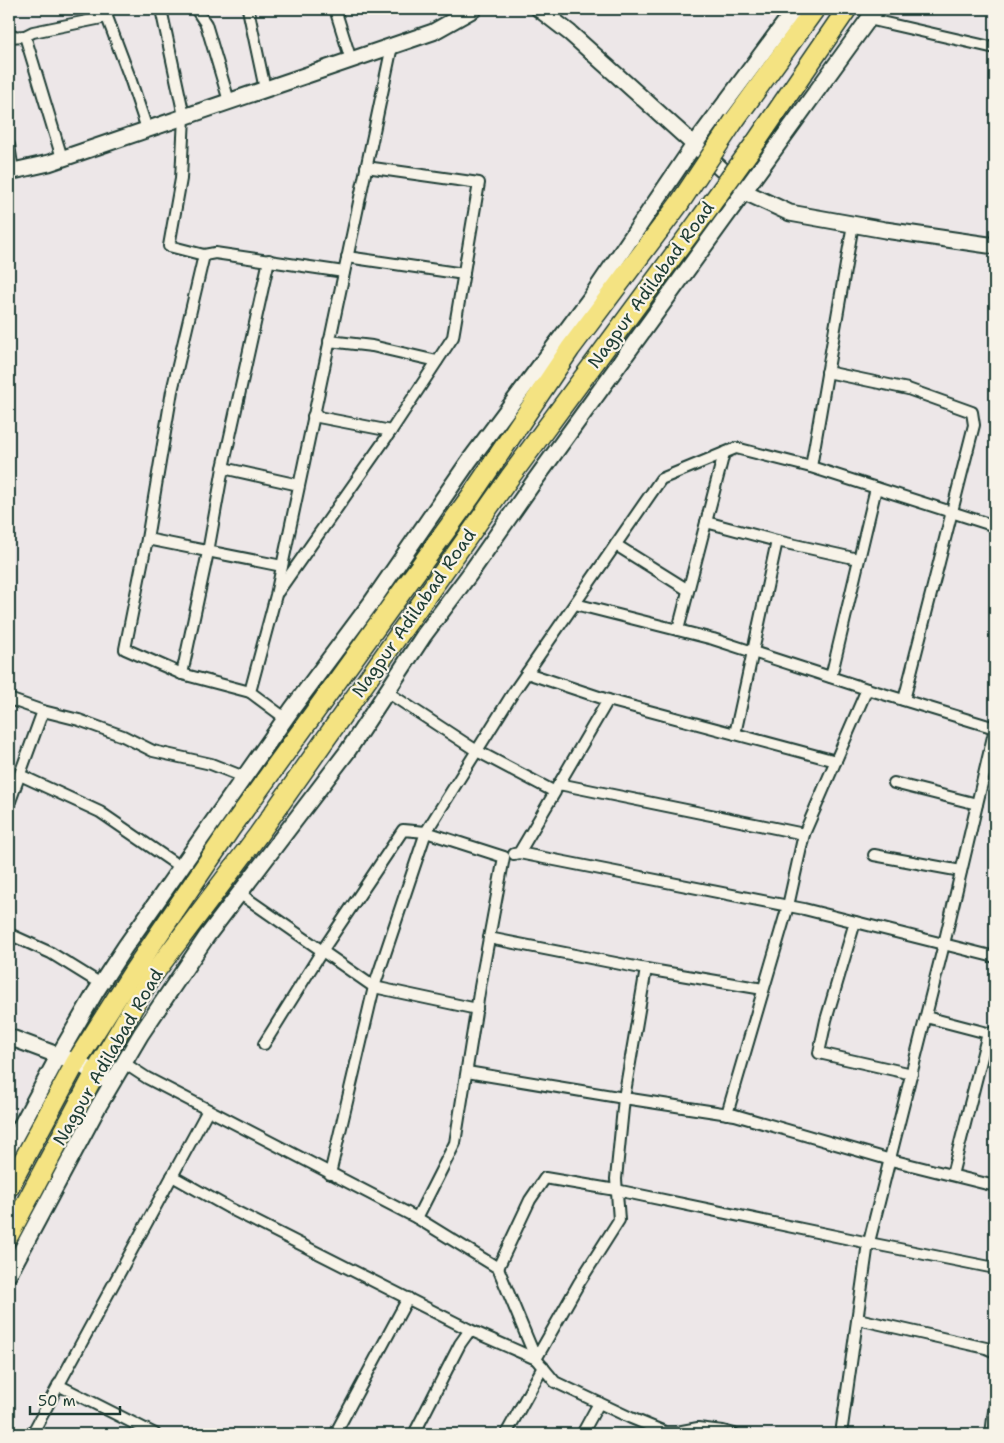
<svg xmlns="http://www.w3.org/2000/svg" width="1004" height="1443" viewBox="0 0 1004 1443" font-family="'Shantell Sans',sans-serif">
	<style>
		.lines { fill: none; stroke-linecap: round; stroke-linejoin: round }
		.street-casing { stroke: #1f3d34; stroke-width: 14 }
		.secondary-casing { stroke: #1f3d34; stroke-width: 19 }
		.highway-casing { stroke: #1f3d34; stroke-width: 22 }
		.street { stroke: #f7f3e8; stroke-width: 10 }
		.secondary { stroke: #f7f3e8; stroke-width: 15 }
		.highway { stroke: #f4e382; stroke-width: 19 }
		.highway-bridge-casing { stroke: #1f3d34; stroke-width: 22; stroke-linecap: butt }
		.highway-bridge { stroke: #f4e382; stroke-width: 19 }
		.labels { text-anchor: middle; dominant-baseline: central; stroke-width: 4.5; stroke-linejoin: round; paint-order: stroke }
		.street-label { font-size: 18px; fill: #1f3d34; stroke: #f7f3e8 }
	</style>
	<rect width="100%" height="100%" fill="#ede7e8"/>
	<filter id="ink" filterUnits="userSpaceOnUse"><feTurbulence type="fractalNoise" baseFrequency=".02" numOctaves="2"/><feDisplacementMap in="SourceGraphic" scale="10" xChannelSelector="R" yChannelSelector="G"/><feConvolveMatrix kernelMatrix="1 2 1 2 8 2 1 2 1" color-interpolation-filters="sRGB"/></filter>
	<g filter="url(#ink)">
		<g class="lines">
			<!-- street casing -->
			<g class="street-casing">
				<g id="street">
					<path d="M 108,9 L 107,17 L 130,78 L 147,129"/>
					<path d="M 161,9 L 184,116 L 181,179 L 169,246 L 204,255 L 215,253 L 344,272"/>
					<path d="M 196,9 L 206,24 L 229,101"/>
					<path d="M 248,9 L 265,89"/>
					<path d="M 335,9 L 351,60"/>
					<path d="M 868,19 L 995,48"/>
					<path d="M 25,36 L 62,158"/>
					<path d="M 9,37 L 25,36 L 33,32 L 107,17"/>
					<path d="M 9,145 L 13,171"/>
					<path d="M 204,255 L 172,391 L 147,539 L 282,566"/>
					<path d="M 347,257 L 464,274"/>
					<path d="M 329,341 L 372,346 L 437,361"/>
					<path d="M 827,372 L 908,389 L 972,412 L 974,425 L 904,700"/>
					<path d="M 313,416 L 391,431 L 453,337 L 479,183 L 366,167"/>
					<path d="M 811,467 L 995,526"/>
					<path d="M 223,468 L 299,485"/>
					<path d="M 706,522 L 777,541 L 858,559"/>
					<path d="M 147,539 L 125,649 L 182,674 L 250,692"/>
					<path d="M 616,544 L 616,545 L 688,590"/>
					<path d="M 278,592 L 391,431"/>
					<path d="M 575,604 L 713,639 L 867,689"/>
					<path d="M 678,630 L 724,453"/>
					<path d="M 527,673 L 608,700 L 556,789"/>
					<path d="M 182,674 L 208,552 L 223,468 L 269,260"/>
					<path d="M 831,677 L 876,488"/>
					<path d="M 387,692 L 477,751 L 555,792 L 519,853 L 514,854"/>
					<path d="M 9,699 L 43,711 L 79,720 L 123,736 L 153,751 L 211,764 L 244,777"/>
					<path d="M 608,700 L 836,761"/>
					<path d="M 285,718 L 250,692 L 276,595 L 392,46"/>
					<path d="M 735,734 L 777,541"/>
					<path d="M 20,775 L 100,812 L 180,867"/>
					<path d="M 894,783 L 977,804"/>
					<path d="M 559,784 L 804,834 L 788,906 L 727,1114"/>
					<path d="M 9,804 L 43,711"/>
					<path d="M 804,834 L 867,689 L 995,728"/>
					<path d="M 519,853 L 804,909 L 995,957"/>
					<path d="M 874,855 L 961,871"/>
					<path d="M 239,893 L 374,987 L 477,1009"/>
					<path d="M 855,922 L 826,1020 L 819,1053 L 912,1074"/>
					<path d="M 9,934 L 51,953 L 101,984"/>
					<path d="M 489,938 L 646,969 L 763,989"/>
					<path d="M 646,969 L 624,1098 L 735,1115 L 891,1160 L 995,1186"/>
					<path d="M 926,1017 L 995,1035"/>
					<path d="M 264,1044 L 322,951 L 403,830 L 426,832 L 374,987 L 330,1174"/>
					<path d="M 124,1063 L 147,1078 L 417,1218 L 498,1268 L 536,1359 L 555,1382 L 631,1418 L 665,1432 L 677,1432 L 698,1428 L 723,1431 L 734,1434"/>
					<path d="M 952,1175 L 988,1033"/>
					<path d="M 172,1176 L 231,1209 L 470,1330 L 536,1359 L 579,1283 L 619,1220 L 616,1179 L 624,1098 L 467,1072"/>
					<path d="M 417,1218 L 455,1143 L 480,987 L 504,857 L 426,832 L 513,693 L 661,479 L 736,448 L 811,467 L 853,224"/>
					<path d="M 498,1268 L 530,1200 L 545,1178 L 616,1190 L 869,1243 L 995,1268"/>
					<path d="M 858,1319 L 986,1348 L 995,1352"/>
					<path d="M 58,1385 L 155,1434"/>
					<path d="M 32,1434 L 208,1110"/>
					<path d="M 335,1434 L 408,1298"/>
					<path d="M 414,1434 L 460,1344 L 470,1330"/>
					<path d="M 506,1434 L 543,1367"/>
					<path d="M 582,1434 L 599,1403"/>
					<path d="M 841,1434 L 867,1250 L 944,944 L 995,728"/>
					<path d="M 991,1434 L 995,1403"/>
				</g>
			</g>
			<!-- secondary casing -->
			<g class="secondary-casing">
				<g id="secondary">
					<path d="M 539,9 L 570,33 L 749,194 L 790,213 L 885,230 L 995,246"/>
					<path d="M 9,172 L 49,163 L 433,32 L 474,9"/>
					<path d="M 9,1037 L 76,1062 L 103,1078"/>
					<path d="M 9,1148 L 59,1055 L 95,993 L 125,947 L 292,709 L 371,603 L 469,461 L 589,300 L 694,145 L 795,9"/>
					<path d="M 9,1274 L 98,1107 L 141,1034 L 207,936 L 347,752 L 424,635 L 469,575 L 533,483 L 876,9"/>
				</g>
			</g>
			<!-- highway casing -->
			<g class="highway-casing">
				<g id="highway">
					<path d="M 734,121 L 815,9"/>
					<path d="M 756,142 L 847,9"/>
					<path d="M 9,1187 L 76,1062 L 133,972 L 231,828 L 471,496 L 570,349 L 679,204"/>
					<path d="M 9,1235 L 95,1073 L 149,980 L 258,835 L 510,477 L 699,221"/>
				</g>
			</g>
			<!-- street -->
			<use href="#street" class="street"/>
			<!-- secondary -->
			<use href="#secondary" class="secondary"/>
			<!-- highway -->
			<use href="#highway" class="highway"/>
			<!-- highway-bridge casing -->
			<g class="highway-bridge-casing">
				<g id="highway-bridge">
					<path d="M 679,204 L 734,121"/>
					<path d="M 699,221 L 756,142"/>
				</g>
			</g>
			<!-- highway-bridge -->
			<use href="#highway-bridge" class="highway-bridge"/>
		</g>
	</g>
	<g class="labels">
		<!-- street labels -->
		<g class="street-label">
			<text transform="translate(651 285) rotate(-54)">Nagpur Adilabad Road</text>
			<text transform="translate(414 613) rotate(-55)">Nagpur Adilabad Road</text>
			<text transform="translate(108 1057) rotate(-60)">Nagpur Adilabad Road</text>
		</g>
	</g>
	<!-- margin -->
	<rect width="1004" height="1443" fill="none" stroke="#f7f3e8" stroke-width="30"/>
	<rect x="15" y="15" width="974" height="1413" fill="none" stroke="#1f3d34" stroke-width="2" filter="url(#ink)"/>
	<!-- scale -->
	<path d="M30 1406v8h90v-8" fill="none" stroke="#1f3d34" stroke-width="2.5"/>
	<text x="38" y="1406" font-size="15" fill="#1f3d34" stroke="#f7f3e8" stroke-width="4" paint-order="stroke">50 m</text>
</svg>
